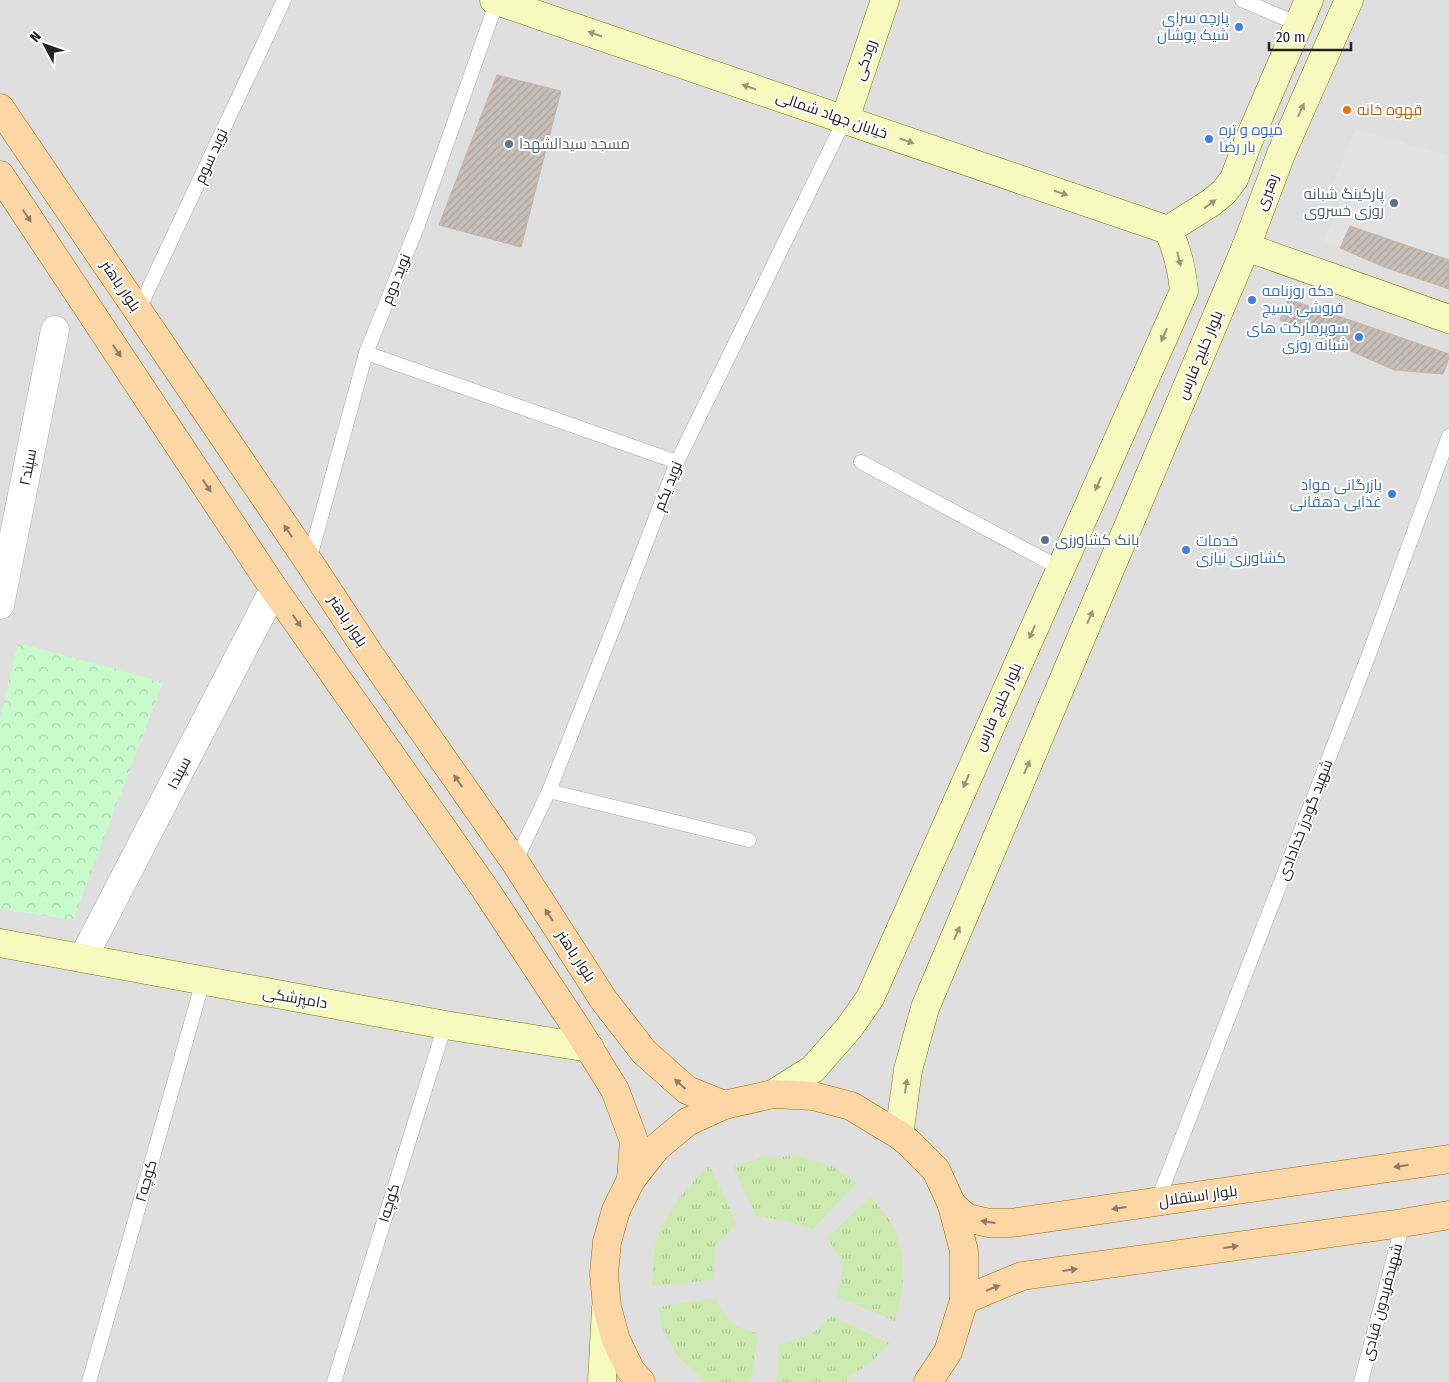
<svg xmlns="http://www.w3.org/2000/svg" width="1449" height="1382" viewBox="0 0 1449 1382" font-family="'Fira Sans Condensed',Cairo,sans-serif">
	<style>
		.residential { fill: #e0dfdf }
		.grass { fill: url(#grass-tufts) }
		.park { fill: url(#park-crowns) }
		.parking { fill: #e2e2e2 }
		.building { fill: url(#building-hatch); stroke: #c4b6ab }
		.lines { fill: none; stroke-linecap: round; stroke-linejoin: round }
		.lane-casing { stroke: #a9a9a9; stroke-width: 15 }
		.street-casing { stroke: #a9a9a9; stroke-width: 29 }
		.secondary-casing { stroke: #707d05; stroke-width: 29 }
		.primary-casing { stroke: #a06b00; stroke-width: 29 }
		.lane { stroke: #fff; stroke-width: 14 }
		.street { stroke: #fff; stroke-width: 28 }
		.secondary { stroke: #f7fabf; stroke-width: 28 }
		.primary { stroke: #fcd6a4; stroke-width: 28 }
		.oneway { fill: #979978 }
		.oneway2 { fill: #8f7c63 }
		.shop-dot { fill: #3f7fe0; stroke: #fff; stroke-width: 2 }
		.food-dot { fill: #e8710a; stroke: #fff; stroke-width: 2 }
		.worship-dot { fill: #6b7280; stroke: #fff; stroke-width: 2 }
		.service-dot { fill: #5c6f8a; stroke: #fff; stroke-width: 2 }
		.labels { text-anchor: middle; dominant-baseline: central; stroke-width: 4; stroke-linejoin: round; paint-order: stroke }
		.shop-label { font-size: 15px; fill: #366cbe; stroke: #fff; text-anchor: end }
		.street-label { font-size: 15px; fill: #222; stroke: #fff }
		.food-label { font-size: 15px; fill: #c56008; stroke: #fff; text-anchor: start }
		.worship-label { font-size: 15px; fill: #5b616d; stroke: #fff; text-anchor: start }
		.service-label { font-size: 15px; fill: #4e5e75; stroke: #fff; text-anchor: end }
	</style>
	<defs>
		<pattern id="grass-tufts" width="24" height="20" patternUnits="userSpaceOnUse" patternTransform="scale(1.25)"><rect width="24" height="20" fill="#cdebb0"/><path d="M3 7l-1-3M5 7V3M7 7l1-3M15 17l-1-3M17 17v-4M19 17l1-3" fill="none" stroke="#b0c997"/></pattern>
		<pattern id="park-crowns" width="20" height="18" patternUnits="userSpaceOnUse" patternTransform="scale(1.25)"><rect width="20" height="18" fill="#c8facc"/><path d="M2 6a3 3 0 1 1 6 0M12 15a3 3 0 1 1 6 0" fill="none" stroke="#acd6af"/></pattern>
		<pattern id="building-hatch" width="6" height="6" patternUnits="userSpaceOnUse" patternTransform="scale(1.25)"><rect width="6" height="6" fill="#c7bfb8"/><path d="M-1 1l2-2M0 6l6-6M5 7l2-2" fill="none" stroke="#aba49e"/></pattern>
	</defs>
	<rect width="100%" height="100%" fill="#f2efe9"/>
	<!-- residential -->
	<rect class="residential" x="0" y="0" width="1449" height="1382"/>
	<!-- grass -->
	<g class="grass">
		<path d="M 799,1156 L 832,1166 L 857,1183 L 813,1229 L 786,1221 L 756,1216 L 733,1166 L 765,1157 Z"/>
		<path d="M 709,1165 L 737,1223 L 716,1245 L 713,1280 L 652,1286 C 653,1275 653,1263 654,1252 C 660,1215 685,1190 709,1165 Z"/>
		<path d="M 871,1196 L 893,1225 L 902,1253 L 903,1288 L 895,1321 L 837,1297 L 843,1264 L 827,1238 Z"/>
		<path d="M 715,1298 L 730,1323 L 758,1334 L 751,1382 L 705,1382 L 676,1354 L 662,1328 L 658,1307 Z"/>
		<path d="M 832,1316 L 889,1343 L 873,1360 L 843,1382 L 776,1382 L 779,1345 L 813,1333 Z"/>
	</g>
	<!-- park -->
	<path class="park" d="M 18,643 L 163,682 L 73,920 L 0,909 L 0,718 Z"/>
	<!-- parking -->
	<path class="parking" d="M 1355,129 L 1449,156 L 1449,260 L 1350,226 L 1340,248 L 1323,241 L 1345,192 L 1332,186 Z"/>
	<!-- building -->
	<g class="building">
		<path d="M 497,75 L 561,91 L 521,247 L 439,225 Z"/>
		<path d="M 1350,226 L 1449,260 L 1449,289 L 1384,267 L 1340,248 Z"/>
		<path d="M 1288,299 L 1449,354 L 1449,358 L 1443,374 L 1394,370 L 1280,320 Z"/>
	</g>
	<g class="lines">
		<!-- lane casing -->
		<g class="lane-casing">
			<g id="lane">
				<path d="M 1242,0 L 1298,24"/>
				<path d="M 138,311 L 284,0"/>
				<path d="M 366,353 L 677,462"/>
				<path d="M 861,462 L 1060,568"/>
				<path d="M 309,561 L 366,353 L 418,225 L 497,1"/>
				<path d="M 549,791 L 749,840"/>
				<path d="M 515,862 L 549,791 L 615,624 L 677,462 L 845,119"/>
				<path d="M 1157,1202 L 1368,657 L 1449,436"/>
				<path d="M 89,1382 L 203,981"/>
				<path d="M 334,1382 L 445,1025"/>
				<path d="M 1361,1382 L 1403,1223"/>
			</g>
		</g>
		<!-- street casing -->
		<g class="street-casing">
			<g id="street">
				<path d="M 0,605 L 55,330"/>
				<path d="M 83,958 L 274,589"/>
			</g>
		</g>
		<!-- secondary casing -->
		<g class="secondary-casing">
			<g id="secondary">
				<path d="M 494,0 L 1168,230"/>
				<path d="M 845,119 L 885,0"/>
				<path d="M 1168,230 L 1212,202 L 1224,192 L 1234,179 L 1248,142 L 1309,0"/>
				<path d="M 1246,247 L 1449,319"/>
				<path d="M 0,943 L 445,1025 L 590,1048"/>
				<path d="M 773,1094 L 813,1069 L 849,1028 L 870,998 L 1184,291 C 1182,269 1177,249 1168,230"/>
				<path d="M 899,1135 L 908,1070 L 925,1008 L 1246,247 L 1281,154 L 1349,0"/>
				<path d="M 602,1382 L 606,1308"/>
			</g>
		</g>
		<!-- primary casing -->
		<g class="primary-casing">
			<g id="primary">
				<path d="M 0,108 L 309,562 L 370,655 L 515,862 L 603,999 L 644,1052 L 687,1090 L 724,1105"/>
				<path d="M 0,175 L 274,589 L 485,889 L 578,1030 L 615,1090 L 634,1141 L 631,1180"/>
				<path d="M 952,1205 L 967,1218 L 989,1223 L 1011,1223 L 1449,1159"/>
				<path d="M 964,1300 L 1022,1276 L 1403,1223 L 1449,1215"/>
				<path d="M 641,1382 L 631,1371 L 616,1340 L 607,1307 L 604,1274 L 607,1242 L 616,1210 L 631,1180 L 656,1148 L 687,1122 L 724,1105 L 773,1094 L 813,1096 L 851,1106 L 899,1135 L 908,1142 L 936,1170 L 952,1205 L 964,1251 L 964,1300 L 948,1352 L 928,1382"/>
			</g>
		</g>
		<!-- lane -->
		<use href="#lane" class="lane"/>
		<!-- street -->
		<use href="#street" class="street"/>
		<!-- secondary -->
		<use href="#secondary" class="secondary"/>
		<!-- primary -->
		<use href="#primary" class="primary"/>
	</g>
	<!-- one-way arrows -->
	<defs><path id="oneway-solid" d="M-6-.8H1V-3.2L6.5 0L1 3.2V.8H-6Z" transform="scale(1.25)"/></defs>
	<g class="oneway">
		<use href="#oneway-solid" transform="translate(595 34) rotate(-161)"/>
		<use href="#oneway-solid" transform="translate(749 87) rotate(-161)"/>
		<use href="#oneway-solid" transform="translate(1301 110) rotate(-66)"/>
		<use href="#oneway-solid" transform="translate(907 141) rotate(19)"/>
		<use href="#oneway-solid" transform="translate(1061 193) rotate(19)"/>
		<use href="#oneway-solid" transform="translate(1210 204) rotate(-36)"/>
		<use href="#oneway-solid" transform="translate(1179 259) rotate(77)"/>
		<use href="#oneway-solid" transform="translate(1164 335) rotate(114)"/>
		<use href="#oneway-solid" transform="translate(1098 484) rotate(114)"/>
		<use href="#oneway-solid" transform="translate(1090 617) rotate(-67)"/>
		<use href="#oneway-solid" transform="translate(1032 632) rotate(114)"/>
		<use href="#oneway-solid" transform="translate(1027 767) rotate(-67)"/>
		<use href="#oneway-solid" transform="translate(966 781) rotate(114)"/>
		<use href="#oneway-solid" transform="translate(957 933) rotate(-67)"/>
		<use href="#oneway-solid" transform="translate(906 1086) rotate(-82)"/>
	</g>
	<g class="oneway2">
		<use href="#oneway-solid" transform="translate(27 216) rotate(56)"/>
		<use href="#oneway-solid" transform="translate(117 351) rotate(56)"/>
		<use href="#oneway-solid" transform="translate(207 486) rotate(56)"/>
		<use href="#oneway-solid" transform="translate(288 531) rotate(-124)"/>
		<use href="#oneway-solid" transform="translate(297 621) rotate(55)"/>
		<use href="#oneway-solid" transform="translate(458 781) rotate(-125)"/>
		<use href="#oneway-solid" transform="translate(549 915) rotate(-123)"/>
		<use href="#oneway-solid" transform="translate(680 1084) rotate(-138)"/>
		<use href="#oneway-solid" transform="translate(1401 1166) rotate(172)"/>
		<use href="#oneway-solid" transform="translate(1119 1208) rotate(172)"/>
		<use href="#oneway-solid" transform="translate(988 1222) rotate(-172)"/>
		<use href="#oneway-solid" transform="translate(1231 1247) rotate(-8)"/>
		<use href="#oneway-solid" transform="translate(1070 1270) rotate(-8)"/>
		<use href="#oneway-solid" transform="translate(993 1288) rotate(-22)"/>
	</g>
	<!-- markers -->
	<g class="shop-dot">
		<circle cx="1239" cy="27" r="5"/>
		<circle cx="1209" cy="139" r="5"/>
		<circle cx="1252" cy="300" r="5"/>
		<circle cx="1359" cy="337" r="5"/>
		<circle cx="1392" cy="494" r="5"/>
		<circle cx="1186" cy="550" r="5"/>
	</g>
	<circle class="food-dot" cx="1347" cy="110" r="5"/>
	<circle class="worship-dot" cx="509" cy="144" r="5"/>
	<g class="service-dot">
		<circle cx="1394" cy="203" r="5"/>
		<circle cx="1045" cy="540" r="5"/>
	</g>
	<g class="labels">
		<!-- shop labels -->
		<g class="shop-label">
			<text x="1229" y="18">پارچه سرای<tspan x="1229" dy="17">شیک پوشان</tspan></text>
			<text x="1219" y="130" text-anchor="start">میوه و تره<tspan x="1219" dy="17">بار رضا</tspan></text>
			<text x="1262" y="291" text-anchor="start">دکه روزنامه<tspan x="1262" dy="17">فروشی بسیج</tspan></text>
			<text x="1349" y="328">سوپرمارکت های<tspan x="1349" dy="17">شبانه روزی</tspan></text>
			<text x="1382" y="485">بازرگانی مواد<tspan x="1382" dy="17">غذایی دهقانی</tspan></text>
			<text x="1196" y="541" text-anchor="start">خدمات<tspan x="1196" dy="17">کشاورزی نیازی</tspan></text>
		</g>
		<!-- street labels -->
		<g class="street-label">
			<text transform="translate(865 60) rotate(-71)">رودکی</text>
			<text transform="translate(832 115) rotate(19)">خیابان جهاد شمالی</text>
			<text transform="translate(211 156) rotate(-65)">نوید سوم</text>
			<text transform="translate(1267 192) rotate(-69)">رهبری</text>
			<text transform="translate(396 279) rotate(-68)">نوید دوم</text>
			<text transform="translate(121 286) rotate(56)">بلوار باهنر</text>
			<text transform="translate(1200 355) rotate(-67)">بلوار خلیج فارس</text>
			<text transform="translate(28 467) rotate(-79)">سپند۲</text>
			<text transform="translate(668 486) rotate(-68)">نوید یکم</text>
			<text transform="translate(348 621) rotate(57)">بلوار باهنر</text>
			<text transform="translate(998 707) rotate(-66)">بلوار خلیج فارس</text>
			<text transform="translate(179 773) rotate(-63)">سپند۱</text>
			<text transform="translate(1305 820) rotate(-69)">شهید گودرز خدادادی</text>
			<text transform="translate(576 956) rotate(57)">بلوار باهنر</text>
			<text transform="translate(295 998) rotate(10)">دامپزشکی</text>
			<text transform="translate(146 1181) rotate(-74)">کوچه۲</text>
			<text transform="translate(1198 1196) rotate(-8)">بلوار استقلال</text>
			<text transform="translate(389 1203) rotate(-73)">کوچه۱</text>
			<text transform="translate(1382 1302) rotate(-75)">شهیدفریدون قبادی</text>
		</g>
		<!-- food labels -->
		<g class="food-label">
			<text x="1357" y="110">قهوه خانه</text>
		</g>
		<!-- worship labels -->
		<g class="worship-label">
			<text x="519" y="144">مسجد سیدالشهدا</text>
		</g>
		<!-- service labels -->
		<g class="service-label">
			<text x="1384" y="194">پارکینگ شبانه<tspan x="1384" dy="17">روزی خسروی</tspan></text>
			<text x="1055" y="540" text-anchor="start">بانک کشاورزی</text>
		</g>
	</g>
	<!-- north arrow -->
	<g transform="translate(45 45) rotate(311)" stroke="#ffffff" stroke-width="4" paint-order="stroke">
	<path d="M0-4L9 19L0 12L-9 19Z" fill="#222222"/>
	<text y="-8" font-size="14" font-weight="bold" text-anchor="middle" fill="#222222">N</text>
	</g>
	<!-- scale -->
	<path d="M1269 42v8h82v-8" fill="none" stroke="#222222" stroke-width="2.5"/>
	<text x="1276" y="42" font-size="15" fill="#222222" stroke="#ffffff" stroke-width="4" paint-order="stroke">20 m</text>
</svg>
